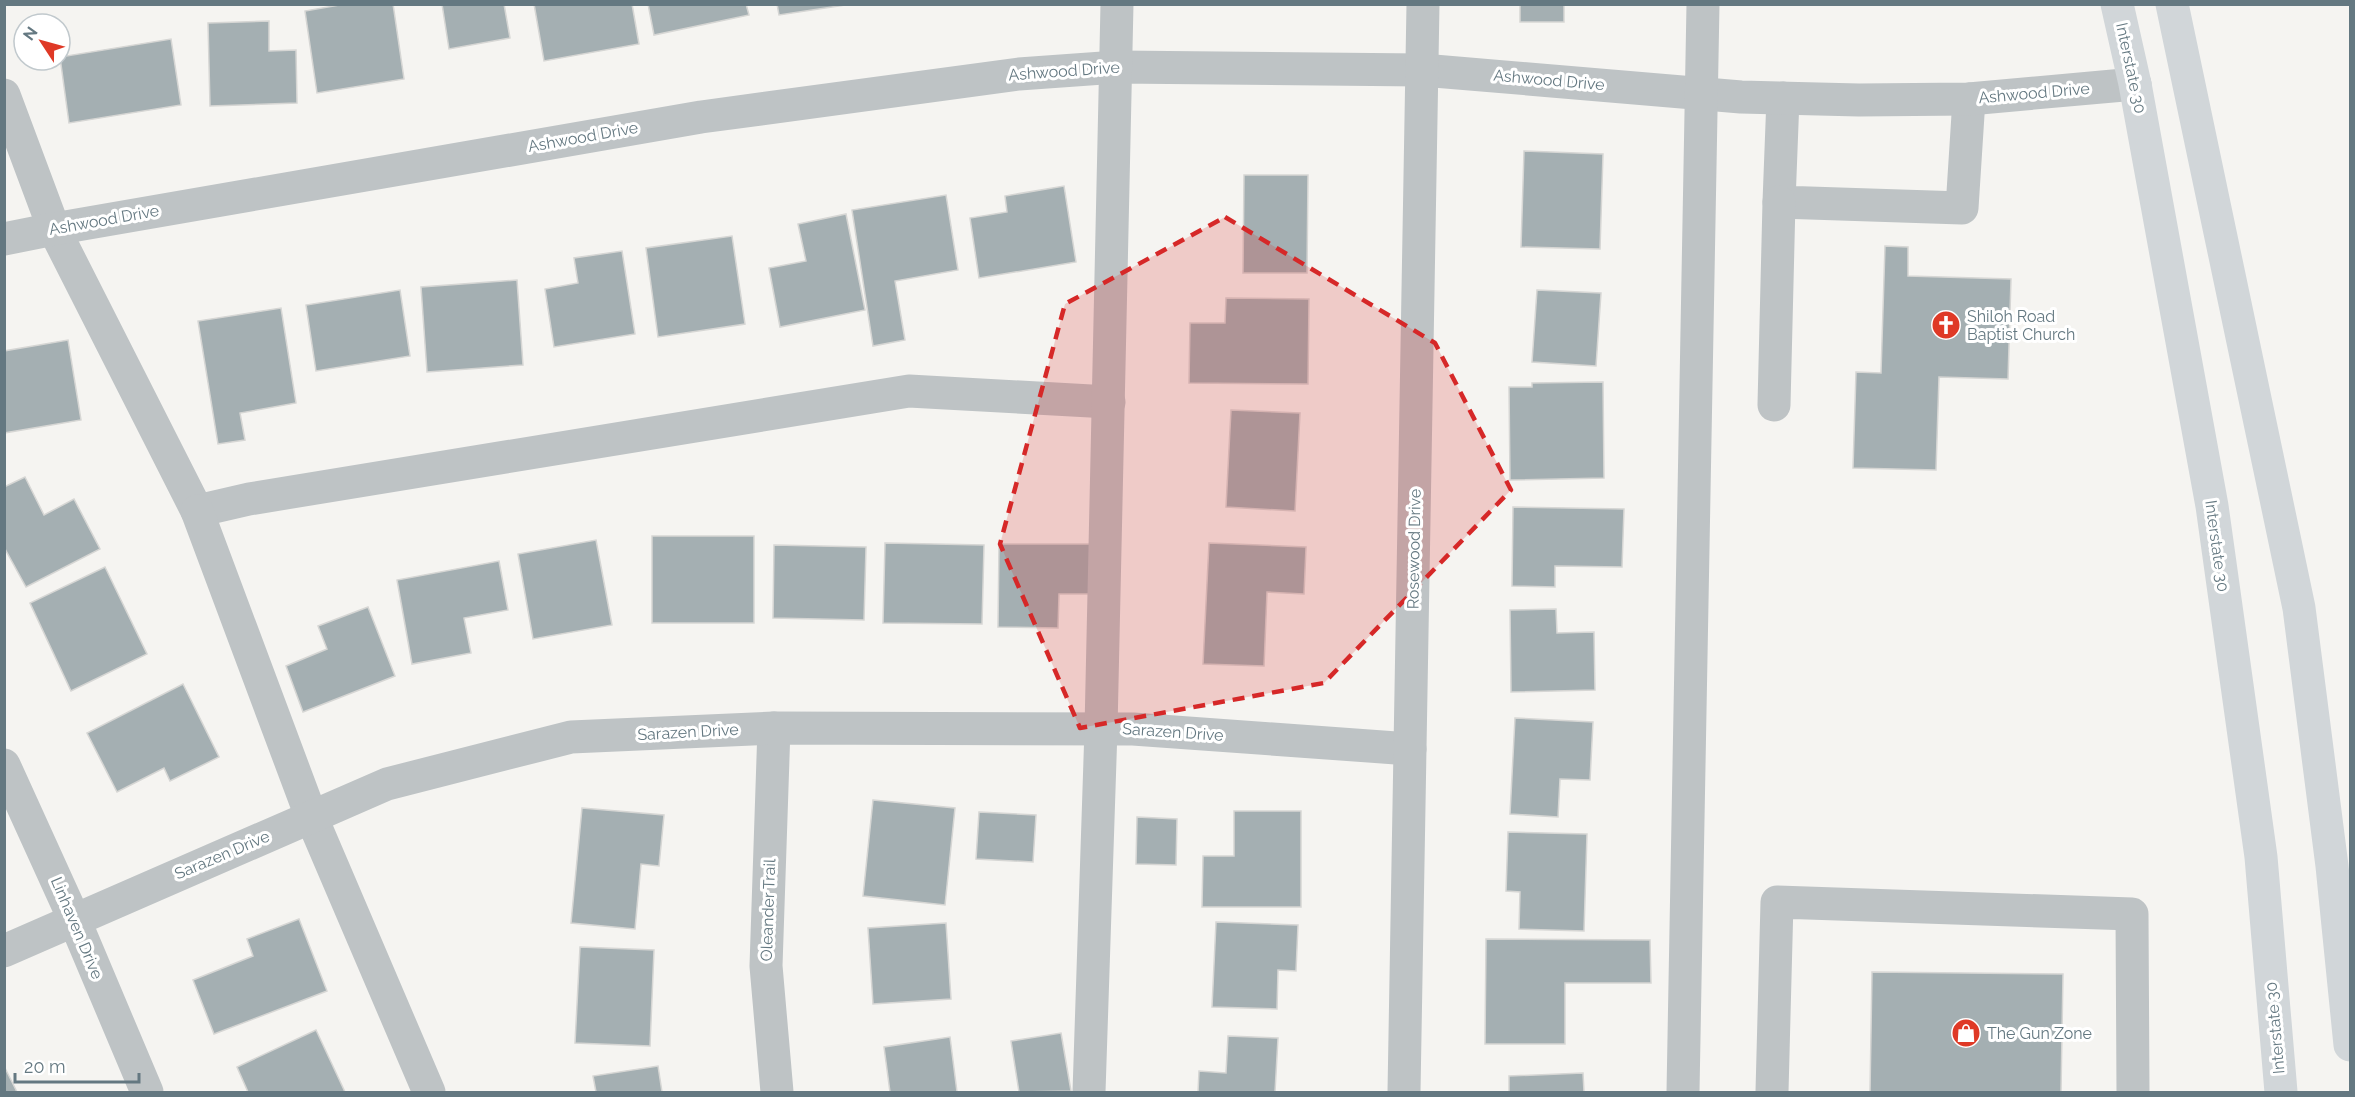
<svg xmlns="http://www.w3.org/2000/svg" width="2355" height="1097" viewBox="0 0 2355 1097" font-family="Raleway,sans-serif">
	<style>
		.building { fill: #a4afb2; stroke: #d6d6d4; stroke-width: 1.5 }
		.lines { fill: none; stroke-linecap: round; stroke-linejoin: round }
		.minor { stroke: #bec3c5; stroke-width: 33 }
		.major { stroke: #d1d6d9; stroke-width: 33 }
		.highway { stroke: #d1d6d9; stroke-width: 33 }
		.marked { fill: #d62828; fill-opacity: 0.2; stroke: #d62828; stroke-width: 4.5; stroke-dasharray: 12 8; stroke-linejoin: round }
		.labels { text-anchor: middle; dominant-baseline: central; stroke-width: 6; stroke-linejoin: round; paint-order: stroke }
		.street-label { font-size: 16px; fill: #647881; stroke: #fff }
		.poi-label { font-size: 16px; fill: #647881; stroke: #fff; text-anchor: start }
	</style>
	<rect width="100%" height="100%" fill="#f5f4f1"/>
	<!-- building -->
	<g class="building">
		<path d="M 345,4 L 393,4 L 404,79 L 317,93 L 305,11 Z"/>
		<path d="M 442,4 L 504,4 L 510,38 L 449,49 Z"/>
		<path d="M 534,4 L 632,4 L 639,44 L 544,61 Z"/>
		<path d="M 648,4 L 746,4 L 749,15 L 654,35 Z"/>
		<path d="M 777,4 L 852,4 L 779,15 Z"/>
		<rect x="1520" y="4" width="44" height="18"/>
		<path d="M 269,21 L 269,51 L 296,50 L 297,103 L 210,106 L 208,23 Z"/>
		<path d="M 171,39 L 181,105 L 69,123 L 60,57 Z"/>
		<path d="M 1524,151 L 1603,154 L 1600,249 L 1521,247 Z"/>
		<path d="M 1244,175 L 1308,175 L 1307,273 L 1243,273 Z"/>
		<path d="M 1064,186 L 1076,262 L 979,278 L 970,218 L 1007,212 L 1005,196 Z"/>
		<path d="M 946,195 L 958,270 L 895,281 L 905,340 L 873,346 L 852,210 Z"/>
		<path d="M 846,214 L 865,310 L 780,327 L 769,268 L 806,261 L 798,224 Z"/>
		<path d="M 732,236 L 745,324 L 658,337 L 646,248 Z"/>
		<path d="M 1885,246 L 1908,247 L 1908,276 L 2011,279 L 2008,379 L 1939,377 L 1936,470 L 1853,468 L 1856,372 L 1881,373 Z"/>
		<path d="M 622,251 L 635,334 L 554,347 L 545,289 L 578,283 L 574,258 Z"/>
		<path d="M 517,280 L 523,365 L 427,372 L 421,287 Z"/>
		<path d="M 400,290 L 410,356 L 316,371 L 306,305 Z"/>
		<path d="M 1537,290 L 1601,293 L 1596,366 L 1532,362 Z"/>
		<path d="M 1226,298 L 1309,299 L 1308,384 L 1189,383 L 1190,323 L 1225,323 Z"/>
		<path d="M 281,308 L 296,403 L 240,413 L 245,440 L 218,444 L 198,321 Z"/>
		<path d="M 68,340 L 81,420 L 4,433 L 4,351 Z"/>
		<path d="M 1603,382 L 1604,478 L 1510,480 L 1509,387 L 1532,387 L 1532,383 Z"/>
		<path d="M 1231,410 L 1300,413 L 1295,511 L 1226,507 Z"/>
		<path d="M 25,477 L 44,515 L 74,499 L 100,549 L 26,587 L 4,547 L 4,487 Z"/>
		<path d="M 1513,507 L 1624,509 L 1622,567 L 1555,566 L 1555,587 L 1512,586 Z"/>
		<rect x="652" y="536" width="102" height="87"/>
		<path d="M 596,540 L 612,625 L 533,639 L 518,554 Z"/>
		<path d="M 885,543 L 984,545 L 982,624 L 883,623 Z"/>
		<path d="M 1209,543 L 1306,547 L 1304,594 L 1267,592 L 1264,666 L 1203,664 Z"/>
		<path d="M 999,544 L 1094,544 L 1093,594 L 1059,594 L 1058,628 L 998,627 Z"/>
		<path d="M 774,545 L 866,547 L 864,620 L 773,618 Z"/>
		<path d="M 499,561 L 508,610 L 464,618 L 471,653 L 412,664 L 397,580 Z"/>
		<path d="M 105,567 L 147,654 L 71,691 L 30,603 Z"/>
		<path d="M 368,607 L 395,676 L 303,712 L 286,666 L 327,649 L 318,626 Z"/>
		<path d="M 1556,609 L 1557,633 L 1594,632 L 1595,690 L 1511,692 L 1510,610 Z"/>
		<path d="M 183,684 L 219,757 L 170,781 L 164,768 L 117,792 L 87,733 Z"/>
		<path d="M 1515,718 L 1593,722 L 1590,780 L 1560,779 L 1558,817 L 1510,814 Z"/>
		<path d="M 873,800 L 955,808 L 945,905 L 863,896 Z"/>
		<path d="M 582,808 L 664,815 L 659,866 L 641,864 L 635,929 L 571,923 Z"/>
		<path d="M 1234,811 L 1301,811 L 1301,907 L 1202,907 L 1203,856 L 1234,856 Z"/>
		<path d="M 979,812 L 1036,815 L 1033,862 L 976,859 Z"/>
		<path d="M 1137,817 L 1177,819 L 1176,865 L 1136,864 Z"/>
		<path d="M 1508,832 L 1587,834 L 1584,931 L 1519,929 L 1520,892 L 1506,891 Z"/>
		<path d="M 299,919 L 327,991 L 214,1034 L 193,980 L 253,956 L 247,939 Z"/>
		<path d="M 1216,922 L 1298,925 L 1296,971 L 1278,970 L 1277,1009 L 1212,1007 Z"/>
		<path d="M 946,923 L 951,999 L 873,1004 L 868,928 Z"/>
		<path d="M 1486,939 L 1650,940 L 1651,983 L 1565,983 L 1565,1044 L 1485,1044 Z"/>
		<path d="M 580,947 L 654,950 L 650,1046 L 575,1043 Z"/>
		<path d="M 1872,972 L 2063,974 L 2061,1092 L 1870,1092 Z"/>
		<path d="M 316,1030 L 345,1092 L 248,1092 L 237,1067 Z"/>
		<path d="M 1061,1033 L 1071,1091 L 1019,1092 L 1011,1041 Z"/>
		<path d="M 1228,1036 L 1278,1038 L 1275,1092 L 1198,1092 L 1199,1071 L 1226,1073 Z"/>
		<path d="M 950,1037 L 957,1092 L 890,1092 L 884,1047 Z"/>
		<path d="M 4,1066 L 17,1092 L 4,1092 Z"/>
		<path d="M 658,1066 L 662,1092 L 596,1092 L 593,1076 Z"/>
		<path d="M 1583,1073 L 1584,1092 L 1509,1092 L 1509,1076 Z"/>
	</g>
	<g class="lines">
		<!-- minor -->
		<g class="minor">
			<path d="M 4,95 L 54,229 L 197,511 L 249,499 L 909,391 L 1109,402"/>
			<path d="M 1783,98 L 1779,202 L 1962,208 L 1969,99"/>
			<path d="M 4,239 L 54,229 L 701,117 L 1019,74 L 1117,67 L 1422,70 L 1741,97 L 1859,100 L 1969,99 L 2135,84"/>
			<path d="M 1774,405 L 1779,202"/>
			<path d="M 197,511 L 311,816 L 429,1092"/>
			<path d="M 774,728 L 766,966 L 777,1092"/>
			<path d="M 4,765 L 74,919 L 147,1092"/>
			<path d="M 4,951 L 387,784 L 571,737 L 774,728 L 1133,729 L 1410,749"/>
			<path d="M 1089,1092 L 1101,729 L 1117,4"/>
			<path d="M 1404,1092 L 1423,4"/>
			<path d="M 1683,1092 L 1703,4"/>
			<path d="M 1772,1092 L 1777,902 L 2132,914 L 2133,1092"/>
		</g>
		<!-- major -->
		<path class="major" d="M 2117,4 L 2135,84 L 2212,506 L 2261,857 L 2281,1092"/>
		<!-- highway -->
		<path class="highway" d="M 2172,4 L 2299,608 L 2332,866 L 2350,1045"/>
	</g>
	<!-- marked area -->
	<path class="marked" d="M 1225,217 L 1435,343 L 1511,490 L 1324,683 L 1080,728 L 1000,544 L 1065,304 Z"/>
	<!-- icons -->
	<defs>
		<g id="church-disc" transform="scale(1.5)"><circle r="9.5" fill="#df3926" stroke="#fff"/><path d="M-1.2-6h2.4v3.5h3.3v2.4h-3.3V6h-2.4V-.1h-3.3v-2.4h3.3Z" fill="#fff"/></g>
		<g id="shop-disc" transform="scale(1.5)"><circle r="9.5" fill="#df3926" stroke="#fff"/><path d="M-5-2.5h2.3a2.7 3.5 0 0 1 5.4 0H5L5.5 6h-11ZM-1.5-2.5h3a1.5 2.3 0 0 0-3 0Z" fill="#fff"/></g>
	</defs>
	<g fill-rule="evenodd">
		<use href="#church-disc" x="1946" y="325"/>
		<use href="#shop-disc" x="1966" y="1033"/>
	</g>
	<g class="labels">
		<!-- street labels -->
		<g class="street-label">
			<text transform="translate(2131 68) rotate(78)">Interstate 30</text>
			<text transform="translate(1064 71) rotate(-4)">Ashwood Drive</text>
			<text transform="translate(1549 80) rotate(5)">Ashwood Drive</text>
			<text transform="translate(2034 93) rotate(-5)">Ashwood Drive</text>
			<text transform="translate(583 137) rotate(-10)">Ashwood Drive</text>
			<text transform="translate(104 220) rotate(-10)">Ashwood Drive</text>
			<text transform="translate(2217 546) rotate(82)">Interstate 30</text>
			<text transform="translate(1414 549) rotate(-89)">Rosewood Drive</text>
			<text transform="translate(688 732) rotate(-3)">Sarazen Drive</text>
			<text transform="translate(1173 732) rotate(4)">Sarazen Drive</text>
			<text transform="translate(222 855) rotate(-23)">Sarazen Drive</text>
			<text transform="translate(768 910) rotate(-88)">Oleander Trail</text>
			<text transform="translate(77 928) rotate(67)">Linhaven Drive</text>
			<text transform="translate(2275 1028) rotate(-95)">Interstate 30</text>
		</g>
		<!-- poi labels -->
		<g class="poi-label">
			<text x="1967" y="316">Shiloh Road<tspan x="1967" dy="18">Baptist Church</tspan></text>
			<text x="1987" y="1033">The Gun Zone</text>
		</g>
	</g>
	<!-- border -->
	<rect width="2355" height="1097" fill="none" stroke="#647881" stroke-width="12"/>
	<!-- north arrow -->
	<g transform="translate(42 42) rotate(306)"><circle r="28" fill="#ffffff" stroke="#c1c9cd" stroke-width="1.5"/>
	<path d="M0-4.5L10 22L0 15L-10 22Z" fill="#df3926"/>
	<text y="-9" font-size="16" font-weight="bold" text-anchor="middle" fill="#647881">N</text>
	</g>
	<!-- scale -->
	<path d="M15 1073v9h124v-9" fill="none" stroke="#647881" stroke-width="3"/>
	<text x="24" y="1073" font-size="18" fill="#647881" stroke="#ffffff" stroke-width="4.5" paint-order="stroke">20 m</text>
</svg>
